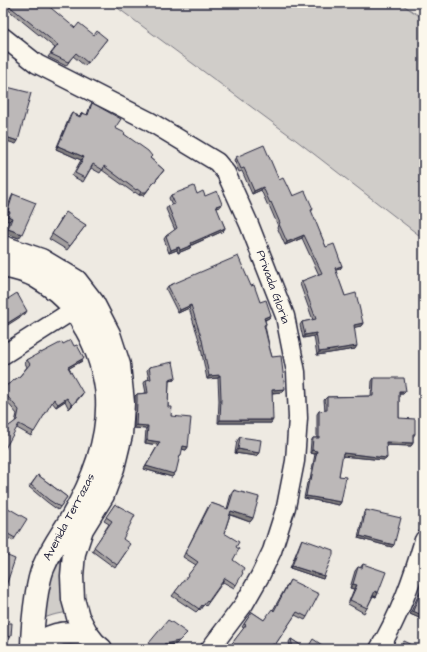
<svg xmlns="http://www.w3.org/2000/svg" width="427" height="652" viewBox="0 0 427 652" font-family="'Architects Daughter',sans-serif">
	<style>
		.green { fill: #d0cdc9; stroke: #797882 }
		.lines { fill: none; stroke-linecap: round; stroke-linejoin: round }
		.street-casing { stroke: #22223b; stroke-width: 21 }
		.secondary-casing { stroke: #22223b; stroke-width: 25 }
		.street { stroke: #fbf7ec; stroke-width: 18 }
		.secondary { stroke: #fbf7ec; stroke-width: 22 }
		.wall { fill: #a29e9e; stroke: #22223b }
		.shaded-wall { fill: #848181; stroke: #22223b }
		.building { fill: #bcb8b8; stroke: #22223b }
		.labels { text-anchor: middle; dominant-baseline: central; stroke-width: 4; stroke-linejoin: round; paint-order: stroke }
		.street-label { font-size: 12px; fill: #22223b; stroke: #fbf7ec }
	</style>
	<rect width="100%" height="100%" fill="#eeeae2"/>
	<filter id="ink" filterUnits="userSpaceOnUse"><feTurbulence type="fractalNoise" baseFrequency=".025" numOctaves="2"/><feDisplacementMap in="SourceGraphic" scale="8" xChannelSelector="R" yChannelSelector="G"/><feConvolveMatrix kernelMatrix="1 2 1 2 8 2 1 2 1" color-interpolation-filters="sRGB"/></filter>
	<g filter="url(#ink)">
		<!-- green -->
		<g class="green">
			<path d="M 111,3 L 400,3 L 424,19 L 424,239 L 292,137 Z"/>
			<path d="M 60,555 L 68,612 L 53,615 L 41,619 L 47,587 Z"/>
		</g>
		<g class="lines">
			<!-- street casing -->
			<g class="street-casing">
				<g id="street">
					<path d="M 3,37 L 37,64 L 149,121 L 217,162 L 226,173 L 249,224 L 285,316 L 296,372 L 298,418 L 295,461 L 286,507 L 272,551 L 260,576 L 244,604 L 210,649"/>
					<path d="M 3,355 L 75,309 L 86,306"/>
					<path d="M 379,649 C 400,615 413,577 424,540"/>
				</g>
			</g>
			<!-- secondary casing -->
			<g class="secondary-casing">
				<g id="secondary">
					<path d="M 3,247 L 41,260 L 76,281 L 93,303 L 109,334 L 119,365 L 123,403 L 121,435 L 113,468 L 103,495 L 82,529 L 74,553 L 72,576 L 73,599 L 78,617 L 87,634 L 94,643 L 101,649"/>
					<path d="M 3,266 C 13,268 26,271 35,276 C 49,284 64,295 74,309 C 79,315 82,323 86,329 C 97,348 106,376 107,398 C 109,440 92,483 71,519 C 62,534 51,549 44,566 C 40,574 39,583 37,592 C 34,612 32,629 32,649"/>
					<path d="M 36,649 C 38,647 40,644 43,642 C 55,631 72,633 87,634"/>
				</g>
			</g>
			<!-- street -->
			<use href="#street" class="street"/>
			<!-- secondary -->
			<use href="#secondary" class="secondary"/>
		</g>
		<!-- wall -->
		<g class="wall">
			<path d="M 10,3 L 94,35 L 107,39 L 85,66 L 73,56 L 66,66 L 48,57 L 55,48 L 6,8 Z"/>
			<path d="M 92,103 L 115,128 L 124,134 L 150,158 L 164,170 L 144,195 L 139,195 L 135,192 L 134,193 L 102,170 L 100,173 L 91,168 L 83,182 L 72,176 L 81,160 L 56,149 L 70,116 L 72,113 L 79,116 L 82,113 L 87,115 L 90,106 Z"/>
			<path d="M 236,157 L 279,180 L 287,186 L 293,196 L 313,209 L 311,212 L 326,247 L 342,266 L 340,269 L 335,270 L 345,296 L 363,323 L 361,326 L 354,327 L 355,349 L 317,355 L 314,336 L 303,338 L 300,325 L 302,322 L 313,320 L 300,284 L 302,281 L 319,275 L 302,238 L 285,245 L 277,227 L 278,226 L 269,205 L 268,206 L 261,190 L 252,194 L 242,171 L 239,172 L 234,160 Z"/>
			<path d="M 13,194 L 19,238 L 5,233 L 9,221 L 5,220 L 7,215 L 5,215 L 11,198 Z"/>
			<path d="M 197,194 L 205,196 L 220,207 L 216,208 L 225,228 L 223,231 L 192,245 L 190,248 L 178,253 L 177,250 L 169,253 L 164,239 L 166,236 L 175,230 L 166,209 L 168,206 L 172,205 L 169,198 L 171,195 Z"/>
			<path d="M 63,216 L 86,225 L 67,250 L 49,239 Z"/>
			<path d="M 168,286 L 251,286 L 260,302 L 271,315 L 269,318 L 265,320 L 266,324 L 265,326 L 270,350 L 282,392 L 272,393 L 271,423 L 218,423 L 219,401 L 218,378 L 207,379 L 200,343 L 189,308 L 178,313 L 166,289 Z"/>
			<path d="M 63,344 L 82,361 L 69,368 L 81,396 L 69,409 L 65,401 L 56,407 L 52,402 L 31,436 L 17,428 L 5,429 L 15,422 L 17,414 L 3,397 L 3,388 L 20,376 L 27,367 L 25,363 L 27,360 L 41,353 Z"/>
			<path d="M 149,367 L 174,380 L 169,381 L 168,407 L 171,416 L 188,447 L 186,450 L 182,449 L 174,475 L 173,475 L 172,477 L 144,469 L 158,445 L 145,443 L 146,429 L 134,428 L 135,404 L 135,396 L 137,394 L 146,393 L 144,383 L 146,380 L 149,380 L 147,370 Z"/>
			<path d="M 374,378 L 406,391 L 403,394 L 399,394 L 399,418 L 415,434 L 413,437 L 413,443 L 411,446 L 386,445 L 385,460 L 342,456 L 339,476 L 341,502 L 339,505 L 304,498 L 307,483 L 310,480 L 315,454 L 310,453 L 311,441 L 313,438 L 317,438 L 317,414 L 319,411 L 325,411 L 324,400 L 327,397 L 371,396 L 372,381 Z"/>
			<path d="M 240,437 L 259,453 L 256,456 L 235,453 L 237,441 Z"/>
			<path d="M 38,475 L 67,497 L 58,510 L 47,502 L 29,487 Z"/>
			<path d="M 234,490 L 253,518 L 250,522 L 230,515 L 224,533 L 236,547 L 233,560 L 236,585 L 234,588 L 223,582 L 206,606 L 204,604 L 200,610 L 199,609 L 196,612 L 172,596 L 196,565 L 183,557 L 208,507 L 211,503 L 227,509 L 231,494 Z"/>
			<path d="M 115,504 L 123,539 L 127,548 L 128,549 L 115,568 L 92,551 L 109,524 L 104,521 Z"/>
			<path d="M 3,505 L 15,538 L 13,541 L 3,535 Z"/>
			<path d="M 366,510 L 392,547 L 358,538 L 364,512 Z"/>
			<path d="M 302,539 L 324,576 L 323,579 L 290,568 L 301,541 Z"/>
			<path d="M 363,564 L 378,593 L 376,597 L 373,596 L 367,608 L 364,613 L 348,604 L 354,589 L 350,588 L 355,571 L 358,567 L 360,568 Z"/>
			<path d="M 290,580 L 307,617 L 305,620 L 295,615 L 273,648 L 271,647 L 269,649 L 228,649 L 244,628 L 242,627 L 252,612 L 264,620 L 273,610 Z"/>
			<path d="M 423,586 L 424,586 L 424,620 L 410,614 L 421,589 Z"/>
			<path d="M 291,639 L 306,649 L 328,649 L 291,649 L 289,642 Z"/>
		</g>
		<!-- shaded-wall -->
		<g class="shaded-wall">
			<path d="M 3,136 L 18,141 L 16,144 L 3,140 Z"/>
			<path d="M 58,146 L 84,157 L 81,160 L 56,149 Z"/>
			<path d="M 164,170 L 144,195 L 139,195 L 141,192 Z"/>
			<path d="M 263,187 L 261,190 L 252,194 L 254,191 Z"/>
			<path d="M 222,204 L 220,207 L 214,209 L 216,206 Z"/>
			<path d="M 8,211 L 10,212 L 7,215 L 5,215 Z"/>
			<path d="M 8,216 L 12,218 L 9,221 L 5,220 Z"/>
			<path d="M 225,228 L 223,231 L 189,246 L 191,243 Z"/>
			<path d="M 8,229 L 22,234 L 19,238 L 5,233 Z"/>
			<path d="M 304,235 L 302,238 L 285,245 L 287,242 Z"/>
			<path d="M 192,245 L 190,248 L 178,253 L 180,250 Z"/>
			<path d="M 179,247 L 177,250 L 169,253 L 171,250 Z"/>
			<path d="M 342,266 L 340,269 L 333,271 L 335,268 Z"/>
			<path d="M 191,305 L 189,308 L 178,313 L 180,310 Z"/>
			<path d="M 27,311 L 25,314 L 3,328 L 3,326 Z"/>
			<path d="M 271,315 L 269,318 L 262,321 L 264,318 Z"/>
			<path d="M 363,323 L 361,326 L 352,328 L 354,325 Z"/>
			<path d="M 316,333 L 314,336 L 303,338 L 305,335 Z"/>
			<path d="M 357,346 L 355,349 L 317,355 L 319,352 Z"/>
			<path d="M 84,358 L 82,361 L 66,370 L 68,367 Z"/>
			<path d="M 220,375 L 218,378 L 207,379 L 209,376 Z"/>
			<path d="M 176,377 L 174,380 L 167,381 L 169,379 Z"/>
			<path d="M 285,389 L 282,392 L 270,393 L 272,390 Z"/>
			<path d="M 399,391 L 406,391 L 403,394 L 397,394 Z"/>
			<path d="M 83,393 L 81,396 L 69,409 L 72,405 Z"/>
			<path d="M 67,398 L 65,401 L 56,407 L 58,404 Z"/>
			<path d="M 220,420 L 273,420 L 271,423 L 218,423 Z"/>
			<path d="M 136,425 L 148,426 L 146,429 L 134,428 Z"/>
			<path d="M 147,440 L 160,442 L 158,445 L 145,443 Z"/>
			<path d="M 386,442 L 413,443 L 411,446 L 384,445 Z"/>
			<path d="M 183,446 L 188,447 L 186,450 L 181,449 Z"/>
			<path d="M 238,449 L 259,453 L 256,456 L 235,453 Z"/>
			<path d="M 312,450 L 317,451 L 315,454 L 310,453 Z"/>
			<path d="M 343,453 L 387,458 L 385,460 L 341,456 Z"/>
			<path d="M 146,466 L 176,472 L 172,477 L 144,469 Z"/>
			<path d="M 306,496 L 341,502 L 339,505 L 304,498 Z"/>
			<path d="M 231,511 L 253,518 L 250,522 L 229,514 Z"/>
			<path d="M 360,536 L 394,545 L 392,547 L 358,538 Z"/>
			<path d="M 292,566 L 324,576 L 323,579 L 290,568 Z"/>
			<path d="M 353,584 L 357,585 L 354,589 L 350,588 Z"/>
			<path d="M 375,591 L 378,593 L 376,597 L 372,595 Z"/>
			<path d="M 413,611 L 424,616 L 424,620 L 410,614 Z"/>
			<path d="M 187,633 L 176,644 L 161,647 L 164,644 Z"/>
			<path d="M 11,636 L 9,640 L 6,641 L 4,643 L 3,643 L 7,637 Z"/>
		</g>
		<!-- building -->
		<g class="building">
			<path d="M 10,3 L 45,3 L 75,28 L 79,23 L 94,35 L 97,31 L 107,39 L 88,63 L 76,53 L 68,62 L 51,54 L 58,45 L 8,5 Z"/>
			<path d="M 3,86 L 31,93 L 18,141 L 3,136 Z"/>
			<path d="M 92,103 L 121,119 L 115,128 L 125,133 L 124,134 L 148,151 L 152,156 L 150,158 L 164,170 L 146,192 L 141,192 L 137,189 L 136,190 L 104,166 L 103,170 L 93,164 L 85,178 L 75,173 L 84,157 L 58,146 L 72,113 L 80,117 L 82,113 L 88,115 Z"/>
			<path d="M 264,145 L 279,180 L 283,178 L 287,186 L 288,185 L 293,196 L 305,191 L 313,209 L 311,210 L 326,247 L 334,244 L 342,266 L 335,268 L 345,296 L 356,293 L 363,323 L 354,325 L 357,346 L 319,352 L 316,333 L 305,335 L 302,322 L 316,319 L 302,281 L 322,273 L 304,235 L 287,242 L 279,224 L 280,223 L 271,202 L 270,203 L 263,187 L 254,191 L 244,168 L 241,169 L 236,157 Z"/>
			<path d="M 194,186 L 197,194 L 203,191 L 205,196 L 217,191 L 222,204 L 216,206 L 225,228 L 191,243 L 192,245 L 180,250 L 179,247 L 171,250 L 166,236 L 177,228 L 168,206 L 175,204 L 171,195 Z"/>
			<path d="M 13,194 L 36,203 L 22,234 L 8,229 L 12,218 L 8,216 L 10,212 L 8,211 Z"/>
			<path d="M 66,212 L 86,225 L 70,246 L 52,234 Z"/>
			<path d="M 238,256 L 251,286 L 254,285 L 260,302 L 266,300 L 271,315 L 264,318 L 266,324 L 264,325 L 270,350 L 272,357 L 281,356 L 285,389 L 272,390 L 273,420 L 220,420 L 221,398 L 220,375 L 209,376 L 202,340 L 191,305 L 180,310 L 168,286 Z"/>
			<path d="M 17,293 L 27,311 L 3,326 L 3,302 Z"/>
			<path d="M 71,340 L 74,346 L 77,345 L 84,358 L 68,367 L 83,393 L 72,405 L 67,398 L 58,404 L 54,399 L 34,432 L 19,424 L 3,452 L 3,427 L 5,429 L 17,420 L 19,410 L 3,391 L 3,388 L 20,376 L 30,364 L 27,360 L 41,352 L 41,353 L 62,342 L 63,344 Z"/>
			<path d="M 173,362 L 176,377 L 169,379 L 168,407 L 172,407 L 171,416 L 191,418 L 188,447 L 183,446 L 181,455 L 180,455 L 176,472 L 174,472 L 174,474 L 146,466 L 160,442 L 147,440 L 148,426 L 136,425 L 137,401 L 137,394 L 148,393 L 146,380 L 151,379 L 149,367 Z"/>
			<path d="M 374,378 L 404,378 L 406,391 L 399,391 L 399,418 L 415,419 L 415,434 L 413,434 L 413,443 L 386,442 L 387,458 L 343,453 L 339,476 L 346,477 L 341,502 L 306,496 L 309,480 L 311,480 L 317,451 L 312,450 L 313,438 L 319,438 L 319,411 L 327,410 L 327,397 L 373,396 Z"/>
			<path d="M 240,437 L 261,440 L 259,453 L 238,449 Z"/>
			<path d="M 38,475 L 67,497 L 60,507 L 49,500 L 31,485 Z"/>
			<path d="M 234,490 L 259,497 L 253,518 L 231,511 L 224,533 L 239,542 L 236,547 L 239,549 L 233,560 L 244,568 L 242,572 L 243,573 L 236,585 L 225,578 L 208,602 L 207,601 L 203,606 L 202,605 L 199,609 L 175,592 L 198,562 L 185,553 L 211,503 L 228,509 Z"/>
			<path d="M 115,504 L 135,515 L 123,539 L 130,544 L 127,548 L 128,549 L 117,565 L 94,547 L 112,521 L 106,517 Z"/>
			<path d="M 3,505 L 27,519 L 15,538 L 3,531 Z"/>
			<path d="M 366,510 L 401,518 L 394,545 L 360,536 Z"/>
			<path d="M 302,539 L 333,550 L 333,555 L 324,576 L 292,566 Z"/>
			<path d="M 3,554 L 15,559 L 5,589 L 3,588 Z"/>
			<path d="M 363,564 L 386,572 L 378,593 L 375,591 L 367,608 L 350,600 L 357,585 L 353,584 L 358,567 L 362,568 Z"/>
			<path d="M 290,580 L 319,594 L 307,617 L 297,612 L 275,645 L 273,644 L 269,649 L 234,649 L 230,646 L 246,625 L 244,624 L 252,612 L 264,620 L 272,609 L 274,611 Z"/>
			<path d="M 423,586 L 424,586 L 424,616 L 413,611 Z"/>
			<path d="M 168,620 L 173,623 L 187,633 L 179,641 L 164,644 L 170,649 L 144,649 Z"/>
			<path d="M 3,623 L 12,623 L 11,636 L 7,637 L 7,639 L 5,639 L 5,644 L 3,644 Z"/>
			<path d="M 291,639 L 307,649 L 293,649 Z"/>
			<path d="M 313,639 L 328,649 L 307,649 Z"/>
			<path d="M 404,641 L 421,649 L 400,649 Z"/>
		</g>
	</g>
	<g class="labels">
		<!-- street labels -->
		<g class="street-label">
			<text transform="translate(273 287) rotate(70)">Privada Gloria</text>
			<text transform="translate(69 517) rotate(-62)">Avenida Terrazas</text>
		</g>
	</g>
	<!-- margin -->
	<rect width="427" height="652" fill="none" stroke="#fbf7ec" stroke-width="16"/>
	<rect x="8" y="8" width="411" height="636" fill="none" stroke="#22223b" stroke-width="1.5" filter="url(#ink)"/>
</svg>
